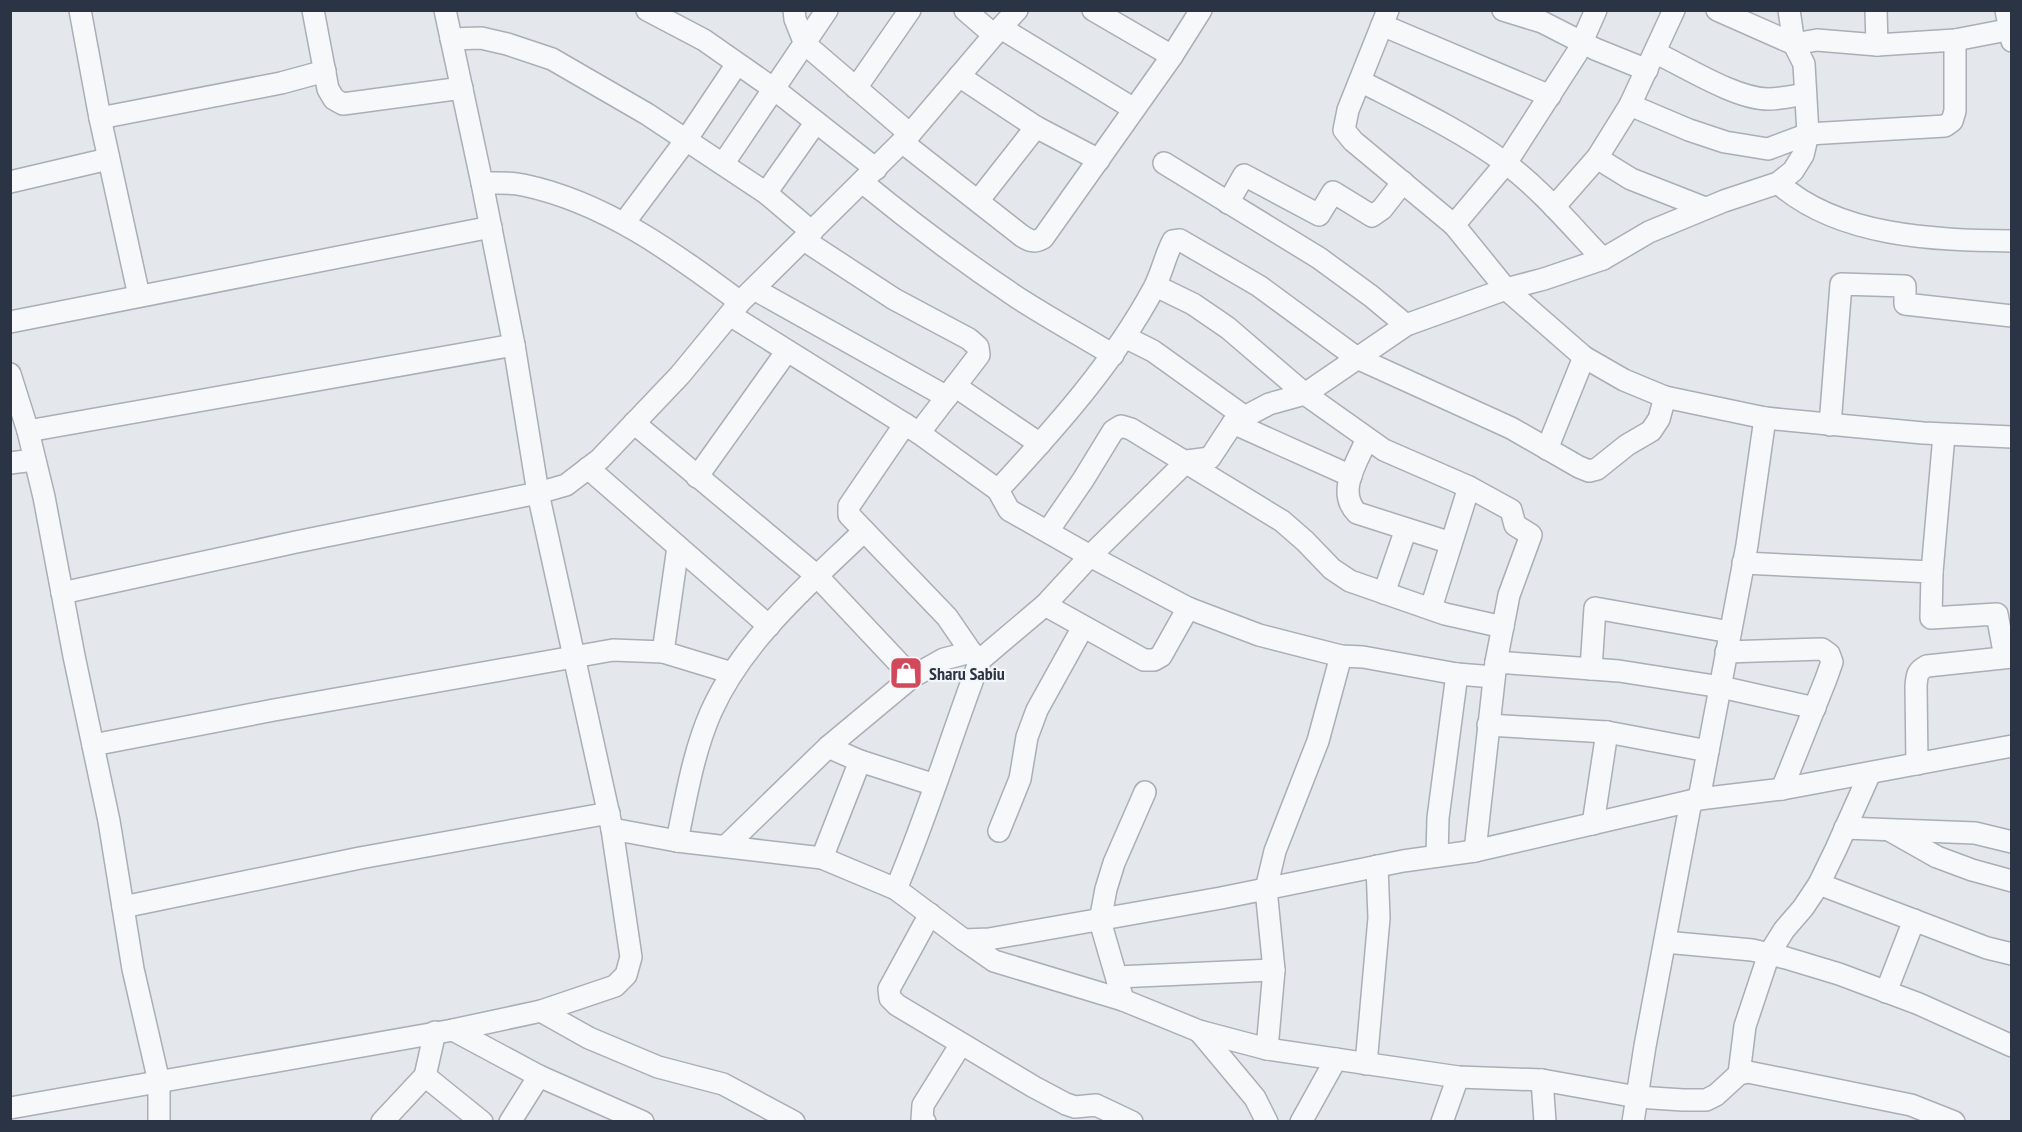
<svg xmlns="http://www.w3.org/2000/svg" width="2022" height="1132" viewBox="0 0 2022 1132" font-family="'PT Sans Narrow',sans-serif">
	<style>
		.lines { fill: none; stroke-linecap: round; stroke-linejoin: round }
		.minor-casing { stroke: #a9aeb7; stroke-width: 24 }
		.minor { stroke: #f7f8fa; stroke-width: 21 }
		.labels { text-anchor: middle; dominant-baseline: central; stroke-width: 4.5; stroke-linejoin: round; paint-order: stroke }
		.poi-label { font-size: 18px; font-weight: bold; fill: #2b3445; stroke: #f4f6f9; text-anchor: start }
	</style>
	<rect width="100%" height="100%" fill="#e4e7ec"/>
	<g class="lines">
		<!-- minor casing -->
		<g class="minor-casing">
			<g id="minor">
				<path d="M 80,10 L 100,118 L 139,296"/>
				<path d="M 313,10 L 328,89 L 334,99 L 343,104 L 462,88"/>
				<path d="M 647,10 L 704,40 L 774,89 L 876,169"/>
				<path d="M 794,10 L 795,19 L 805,44 L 910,134"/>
				<path d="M 965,10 L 994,35"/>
				<path d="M 1093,10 L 1172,56"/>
				<path d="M 1388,10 L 1348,110 L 1344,130 L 1353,141 L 1454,225 L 1506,289 L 1584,357 L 1624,380 L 1665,397 L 1765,418 L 1923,433 L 2012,437"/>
				<path d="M 1503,10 L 1542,22 L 1595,49 L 1647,70"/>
				<path d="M 1717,10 L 1794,44"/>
				<path d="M 1789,10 L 1794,44"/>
				<path d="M 1876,10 L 1877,45"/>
				<path d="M 2006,10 L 2012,41"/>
				<path d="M 1382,25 L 1550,96"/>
				<path d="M 1001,28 L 1134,109"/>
				<path d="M 451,39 L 481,38 L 507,44 L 552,59 L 647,114 L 766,193 L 812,232"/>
				<path d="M 1656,53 C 1686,67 1736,99 1768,99 C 1780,99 1793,96 1805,94"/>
				<path d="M 959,76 L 1036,127 L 1099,160"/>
				<path d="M 1360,81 C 1409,106 1460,130 1504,162 C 1541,189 1572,227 1603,259"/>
				<path d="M 856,88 L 910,10"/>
				<path d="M 1630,105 L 1689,130 L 1725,142 L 1768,149 L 1808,134 L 1945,126 L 1952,121 L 1955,111 L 1955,40"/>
				<path d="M 100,118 L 281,83 L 325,71"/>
				<path d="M 902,142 L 1022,236 C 1030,241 1034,243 1043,238 L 1172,56 L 1201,10"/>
				<path d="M 1597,158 L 1631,179 L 1705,208"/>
				<path d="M 1164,163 L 1319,258 L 1371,296 L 1406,325"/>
				<path d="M 723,164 L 827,10"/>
				<path d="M 10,182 L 108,159"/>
				<path d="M 862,182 C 912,223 964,262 1018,298 C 1049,318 1082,336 1113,355"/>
				<path d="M 482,183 C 496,183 510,182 523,185 C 605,202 674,253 740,302"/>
				<path d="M 1778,183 C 1839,237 1934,240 2012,241"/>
				<path d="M 766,193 L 816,122"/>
				<path d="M 978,201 L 1036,127"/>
				<path d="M 1228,203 L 1244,175 L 1319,215 L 1333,192 L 1372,216 L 1382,209 L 1403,182"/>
				<path d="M 1554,207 L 1597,158 L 1630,105 L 1674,10"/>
				<path d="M 624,223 L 686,140 L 737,64"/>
				<path d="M 1454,225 L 1506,163 L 1577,53 L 1596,10"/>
				<path d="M 804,240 L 894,299 L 969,339 L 978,347 L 979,355 L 919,433"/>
				<path d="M 1156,286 L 1193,304 L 1228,328 L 1305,394 L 1384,450 L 1469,487 L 1511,510 L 1515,525 L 1531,535 L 1509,595 L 1496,662 L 1475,851"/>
				<path d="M 754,289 L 947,397"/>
				<path d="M 730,315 L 919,433 L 998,490 L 1009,510 L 1090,556 L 1188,608 L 1259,635 L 1341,656 L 1363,657 L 1457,674 L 1494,677"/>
				<path d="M 10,322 L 491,227"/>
				<path d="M 1125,337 L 1153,351 L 1245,417"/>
				<path d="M 10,374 L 28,431 L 44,497 L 74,656 L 109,821 L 133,969 L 159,1082 L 159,1122"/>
				<path d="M 955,386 L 1040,444"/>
				<path d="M 634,423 L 817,576 L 912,677"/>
				<path d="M 1233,423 L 1351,476"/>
				<path d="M 905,424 L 849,506 L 849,515 L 947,617 L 971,652"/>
				<path d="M 1830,425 L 1841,284 L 1905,286 L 1905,304 L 2012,316"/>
				<path d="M 28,431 L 514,345"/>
				<path d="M 1367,439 C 1357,462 1336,492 1357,513 L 1451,543"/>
				<path d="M 1547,449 L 1584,357"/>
				<path d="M 10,463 L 34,460"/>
				<path d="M 588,468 L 769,626"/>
				<path d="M 697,477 L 787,351"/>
				<path d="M 998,490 C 1056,427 1113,364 1154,288 C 1162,273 1165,256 1173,241 L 1180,240 L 1259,286 L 1357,358 L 1511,428 L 1579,467 L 1589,471 L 1597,469 L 1627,445 L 1651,431 L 1659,419 L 1665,397"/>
				<path d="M 1048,531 L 1083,480 L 1113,431 L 1121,426 L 1131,429 L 1282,521 L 1305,541 L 1332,569 L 1350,581 L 1445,614 L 1503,627"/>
				<path d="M 1743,563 L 1932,572 L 1931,618 L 1997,614 L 2005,657"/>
				<path d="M 1932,572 L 1944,435"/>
				<path d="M 62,593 L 296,542 L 538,493 L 566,485 L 600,459 L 680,375 L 740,302 L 910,134 L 994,35 L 1017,10"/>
				<path d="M 1384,593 L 1406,529"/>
				<path d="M 1045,605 L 1144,660 L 1154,660 L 1161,656 L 1188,608"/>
				<path d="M 1431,608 L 1469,487"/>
				<path d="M 663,652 L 678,547"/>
				<path d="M 1726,652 L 1822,649 L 1829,654 L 1832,662 L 1826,679 L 1782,789"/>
				<path d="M 980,660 L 1045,605 L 1090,556 L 1187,461 L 1210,458 L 1233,423 L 1269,404 L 1305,394 L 1406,325 L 1506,289 L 1544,279 L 1603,259 L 1649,232 L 1724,201 L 1778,183 L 1793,171 L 1803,155 L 1808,134 L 1804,64 L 1794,44 L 1817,40 L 1877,45 L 1955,40 L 2012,29"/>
				<path d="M 1496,662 L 1619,671 L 1721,687 L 1815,708"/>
				<path d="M 1591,669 L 1595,608 L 1730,632"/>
				<path d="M 1488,725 L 1607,732 L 1708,751"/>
				<path d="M 93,745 L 274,710 L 613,650 L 663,652 L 732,673"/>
				<path d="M 828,747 L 860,761 L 935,785"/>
				<path d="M 1917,764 L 1916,686 C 1917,675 1917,671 1927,666 L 2012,657"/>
				<path d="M 1699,799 L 1747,545 L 1765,418"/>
				<path d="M 1593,824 L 1607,732"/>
				<path d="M 1845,828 L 1975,833 L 2012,842"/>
				<path d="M 612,829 L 677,841 L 822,858 L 896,889 L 964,940 L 989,939 L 1221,898 L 1403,861 L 1475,851 L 1699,799 L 1782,789 L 2012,746"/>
				<path d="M 999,831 L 1020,779 L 1027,737 L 1037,710 L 1083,627"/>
				<path d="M 1891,831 L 1937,857 L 1972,870 L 2012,881"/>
				<path d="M 677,841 C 686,798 693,753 711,712 C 743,640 808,585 864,531"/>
				<path d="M 726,846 L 828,747 L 912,677 L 944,659 L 971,652 L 980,660 C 951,736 928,814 896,889"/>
				<path d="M 1437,856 L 1438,818 L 1457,674"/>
				<path d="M 822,858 L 860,761"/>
				<path d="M 1819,884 L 1987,948 L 2012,954"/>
				<path d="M 123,907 L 360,858 L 609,813"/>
				<path d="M 930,914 L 889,989 L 890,998 L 897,1005 L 1034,1087 L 1066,1104 L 1075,1107 L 1096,1105 L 1132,1122"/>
				<path d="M 964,940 L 994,961 L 1123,1000 L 1199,1031 L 1267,1049 L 1458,1077 L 1542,1080 L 1637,1097 L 1683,1100 L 1706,1100 L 1716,1095 L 1739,1074 L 1748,1072 L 1911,1105 L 1954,1122"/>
				<path d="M 1665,942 L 1752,950 L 1786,958 L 1839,974 L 1919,1004 L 2012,1046"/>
				<path d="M 1117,977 L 1274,970"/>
				<path d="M 1886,992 L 1914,920"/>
				<path d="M 1123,1000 L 1100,921 L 1106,889 L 1114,863 L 1145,792"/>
				<path d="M 541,1011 L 589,1038 L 658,1067 L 723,1084 L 794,1122"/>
				<path d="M 453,1030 L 539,1076 L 643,1122"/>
				<path d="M 1199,1031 L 1255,1098 L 1267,1122"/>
				<path d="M 1267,1049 L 1274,970 L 1266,889 L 1275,851 L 1318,741 L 1341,656"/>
				<path d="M 1366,1064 L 1379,918 L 1377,866"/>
				<path d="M 1739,1074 L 1745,1026 L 1769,954 L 1784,930 L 1803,908 L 1819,884 L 1836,849 L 1870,773"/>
				<path d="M 425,1076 L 482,1122"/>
				<path d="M 1542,1080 L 1545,1122"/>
				<path d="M 10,1108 L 453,1030 L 541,1011 L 615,986 L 626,975 L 631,957 L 612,829 L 538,493 L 514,345 L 482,183 L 445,10"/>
				<path d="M 382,1122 L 425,1076 L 435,1032"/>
				<path d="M 510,1122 L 539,1076"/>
				<path d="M 925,1122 L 922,1119 L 923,1105 L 961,1044"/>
				<path d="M 1301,1122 L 1336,1059"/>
				<path d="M 1442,1122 L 1458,1077"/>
				<path d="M 1633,1122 L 1645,1046 L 1691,801"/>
			</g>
		</g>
		<!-- minor -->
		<use href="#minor" class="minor"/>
	</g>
	<!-- icons -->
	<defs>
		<g id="shop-square" transform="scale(1.725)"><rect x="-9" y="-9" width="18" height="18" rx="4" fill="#d1495b" stroke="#f4f6f9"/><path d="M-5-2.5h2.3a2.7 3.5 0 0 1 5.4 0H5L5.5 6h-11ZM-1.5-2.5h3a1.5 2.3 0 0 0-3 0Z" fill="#fff"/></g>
	</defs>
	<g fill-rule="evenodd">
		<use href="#shop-square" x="906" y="673"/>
	</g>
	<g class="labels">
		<!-- poi labels -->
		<g class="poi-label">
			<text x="929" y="673">Sharu Sabiu</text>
		</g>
	</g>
	<!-- border -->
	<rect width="2022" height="1132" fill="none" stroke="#2b3445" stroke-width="24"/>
</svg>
